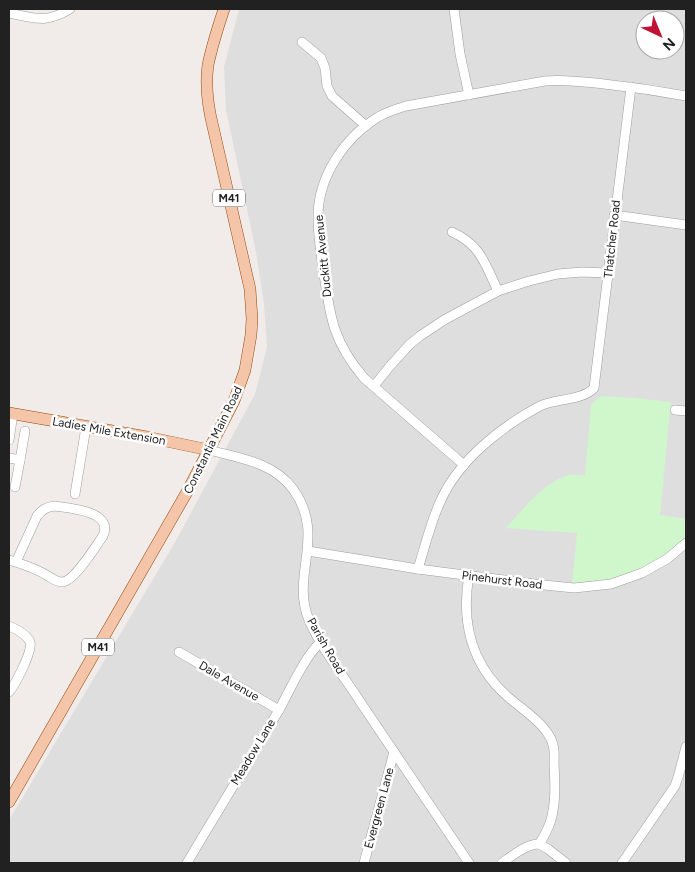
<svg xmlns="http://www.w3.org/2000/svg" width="695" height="872" viewBox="0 0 695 872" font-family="Figtree,sans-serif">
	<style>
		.residential { fill: #dfdede; fill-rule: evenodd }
		.park { fill: #d0f6cb }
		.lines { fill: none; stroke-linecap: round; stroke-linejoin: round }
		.minor-casing { stroke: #9e9e9e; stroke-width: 10 }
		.major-casing { stroke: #914b0d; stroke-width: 12 }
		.minor { stroke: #fff; stroke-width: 9 }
		.major { stroke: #f5c5aa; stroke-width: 11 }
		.labels { text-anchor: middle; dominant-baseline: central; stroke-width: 5; stroke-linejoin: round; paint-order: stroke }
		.shield { fill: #fff; stroke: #646464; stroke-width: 1 }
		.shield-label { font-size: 11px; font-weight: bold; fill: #212121 }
		.street-label { font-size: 12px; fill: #212121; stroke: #fff }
	</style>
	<rect width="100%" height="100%" fill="#f1ece9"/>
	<!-- residential -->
	<path class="residential" d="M 239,9 L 686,9 L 686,863 L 9,863 L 9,820 L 174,544 L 255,394 L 267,347 L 264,304 L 256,252 L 226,110 L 224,67 ZM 645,20 L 675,20 L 675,50 L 645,50 Z"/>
	<!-- park -->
	<path class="park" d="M 601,396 L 635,398 L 671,402 L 660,515 L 686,519 L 686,541 L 655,564 L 610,582 L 572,586 L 577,533 L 506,528 C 522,510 545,481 569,475 C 574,474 580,475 585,475 L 591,405 Z"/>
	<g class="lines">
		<!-- minor casing -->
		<g class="minor-casing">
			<g id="minor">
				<path d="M 454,9 L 460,54 L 469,95"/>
				<path d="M 9,13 C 35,18 45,24 70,9"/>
				<path d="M 302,42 L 321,58 L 325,68 L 327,86 L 332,96 L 366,126"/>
				<path d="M 614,215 L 686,225"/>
				<path d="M 452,232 C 481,245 485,264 498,291"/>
				<path d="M 374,386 L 390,366 L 409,345 L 420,336 L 444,320 L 498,291 L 529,281 L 558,274 L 582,272 L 608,273"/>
				<path d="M 675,410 L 686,411"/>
				<path d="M 9,440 L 13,414"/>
				<path d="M 209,450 C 239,458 273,462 293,489 C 327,536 290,575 309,620 C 322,650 344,676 361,703 C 397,757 433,810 469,863"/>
				<path d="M 9,458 L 20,460 L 15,487"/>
				<path d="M 20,460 L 25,431"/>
				<path d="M 464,465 L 364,378 C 334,343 330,318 324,274 C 321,255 318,236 318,217 C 318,177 344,138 378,117 C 387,112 396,109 406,106 L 545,81 C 565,79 585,82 604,84 C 632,87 659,91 686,96"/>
				<path d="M 75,494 L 86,427"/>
				<path d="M 308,551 L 418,569 L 534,584 L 574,588 L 611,584 L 642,573 L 667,559 L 686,543"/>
				<path d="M 9,560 C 22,564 36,568 48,576 C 53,579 57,582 62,582 C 74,582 95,547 103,536 C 114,511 70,508 54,506 C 46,507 42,510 37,516 L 16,562"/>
				<path d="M 418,569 C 425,546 431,521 441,500 C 459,460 502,426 540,406 C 556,398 582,401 594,388 L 631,87"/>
				<path d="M 469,575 C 461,621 471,664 507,696 C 520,708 536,717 546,731 C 549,735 552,740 553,745 C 555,751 554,758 554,764 C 555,782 556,802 551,820 C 548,829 544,837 539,844"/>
				<path d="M 9,626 C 16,629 27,634 30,642 C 33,651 15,685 9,692"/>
				<path d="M 179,652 L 279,710"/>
				<path d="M 539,844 L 548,849 L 566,863"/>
				<path d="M 187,863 C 217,812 249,761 279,710 C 289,692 306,654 321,642"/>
				<path d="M 364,863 L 394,752"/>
				<path d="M 502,863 C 512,856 526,844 539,844"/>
				<path d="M 622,863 L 675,786 L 679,774 L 686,747"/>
			</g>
		</g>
		<!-- major casing -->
		<g class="major-casing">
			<g id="major">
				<path d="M 9,413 L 147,437 L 209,450"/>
				<path d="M 9,802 L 187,492 L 234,401 L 245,370 L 251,335 L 252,319 L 250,289 L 213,127 C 208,107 205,86 208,65 C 212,46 218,27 224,9"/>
			</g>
		</g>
		<!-- minor -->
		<use href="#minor" class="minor"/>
		<!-- major -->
		<use href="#major" class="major"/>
	</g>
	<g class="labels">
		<!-- shield labels -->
		<g class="shield">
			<rect x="213" y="189.5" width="32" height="17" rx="4"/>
			<rect x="82" y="638.5" width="32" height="17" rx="4"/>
		</g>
		<g class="shield-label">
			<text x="229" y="198">M41</text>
			<text x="98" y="647">M41</text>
		</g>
		<!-- street labels -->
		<g class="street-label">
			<text transform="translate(612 239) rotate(-84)">Thatcher Road</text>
			<text transform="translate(323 256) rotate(-96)">Duckitt Avenue</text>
			<text transform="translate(109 431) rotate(10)">Ladies Mile Extension</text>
			<text transform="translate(213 440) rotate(-64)">Constantia Main Road</text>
			<text transform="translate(502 580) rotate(7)">Pinehurst Road</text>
			<text transform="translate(326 646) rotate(60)">Parish Road</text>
			<text transform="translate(229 681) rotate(30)">Dale Avenue</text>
			<text transform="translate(253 752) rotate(-59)">Meadow Lane</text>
			<text transform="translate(379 808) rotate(-75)">Evergreen Lane</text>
		</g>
	</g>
	<!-- border -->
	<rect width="695" height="872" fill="none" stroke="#212121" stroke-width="20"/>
	<!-- north arrow -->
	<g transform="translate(660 35) rotate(136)"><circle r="24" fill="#ffffff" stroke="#a6a6a6"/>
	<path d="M0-4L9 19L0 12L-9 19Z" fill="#c11134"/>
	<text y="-8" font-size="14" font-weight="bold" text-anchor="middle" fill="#212121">N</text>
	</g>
</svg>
